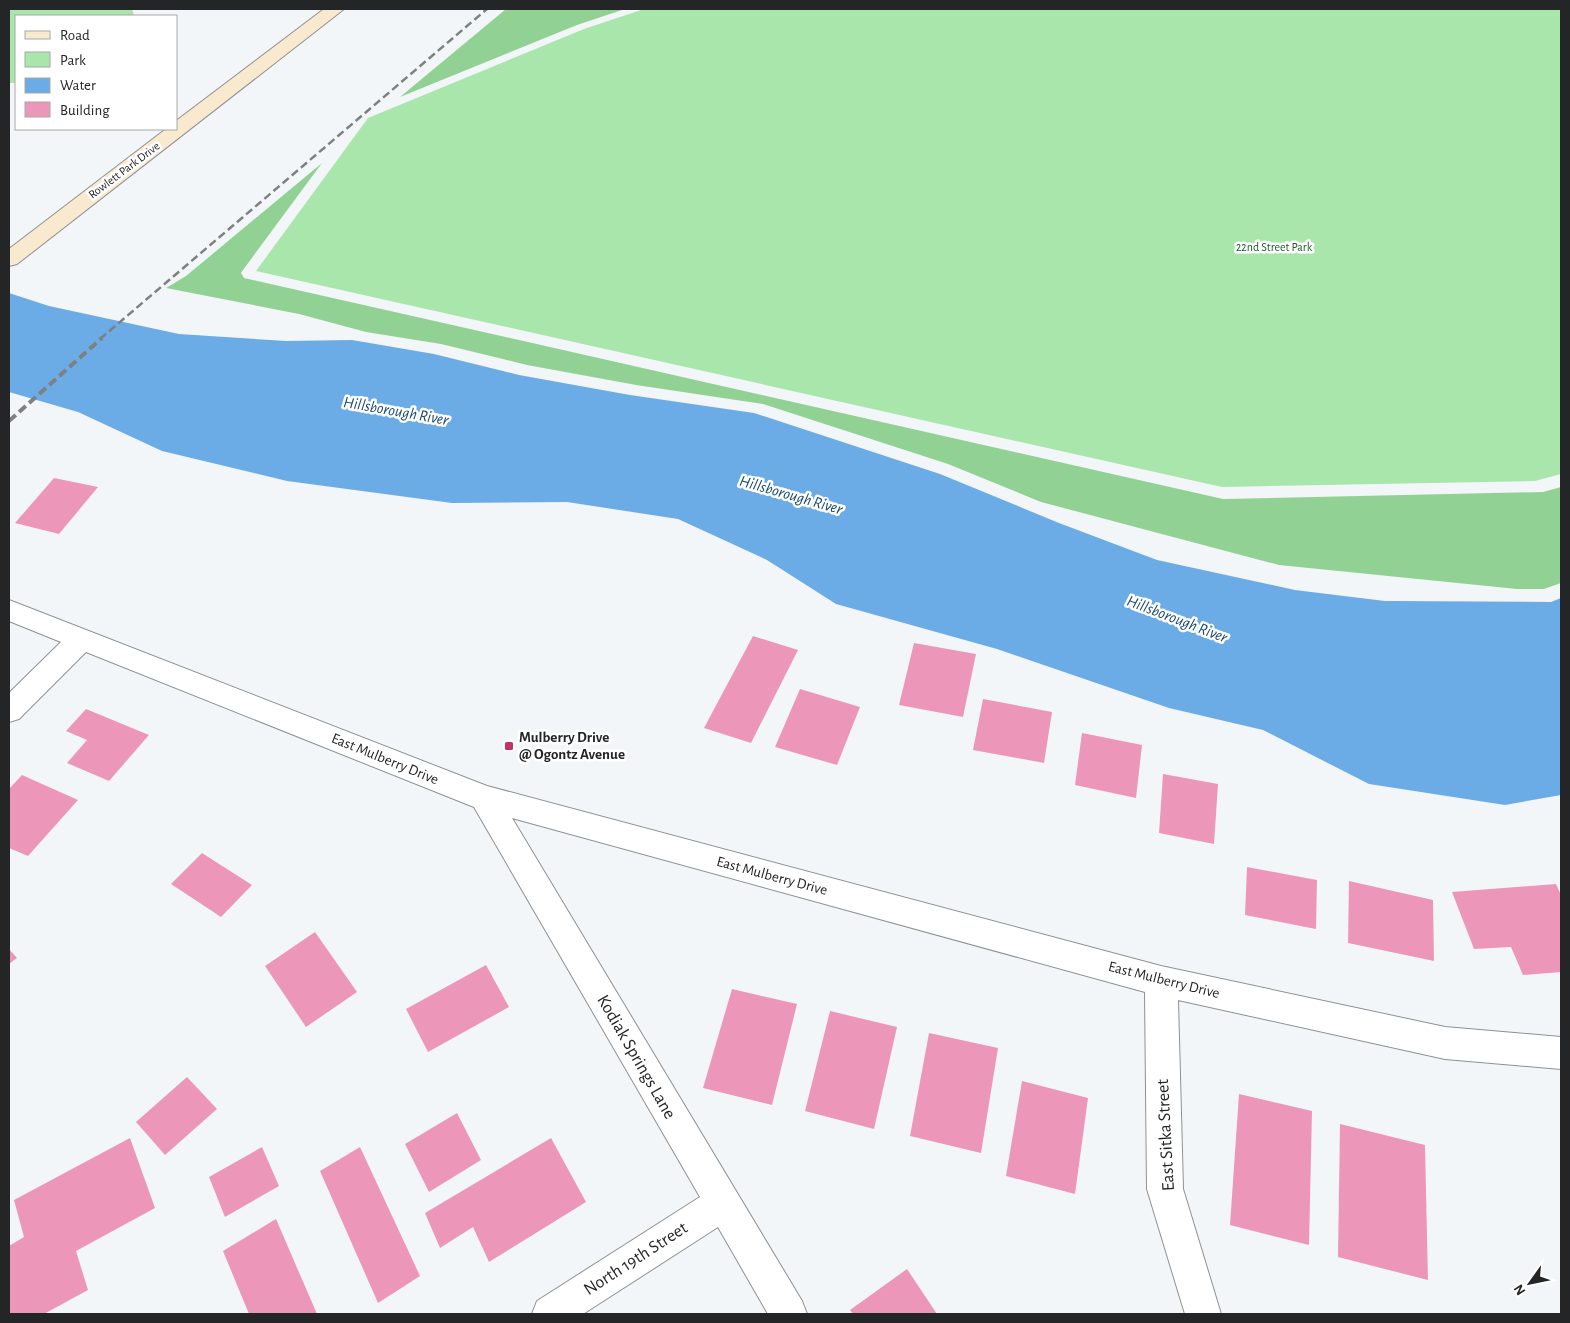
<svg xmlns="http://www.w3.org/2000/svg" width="1570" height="1323" viewBox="0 0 1570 1323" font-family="'Alegreya Sans',sans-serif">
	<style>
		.green { fill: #a8e6ab }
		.forest { fill: #91d294 }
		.water { fill: #6bace7 }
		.building { fill: #ec97b9 }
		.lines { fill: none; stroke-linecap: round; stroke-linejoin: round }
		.street-casing { stroke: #8e9193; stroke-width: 2 }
		.secondary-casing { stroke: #8e9193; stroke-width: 2 }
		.street { fill: #fff; fill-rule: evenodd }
		.secondary { fill: #f9eacf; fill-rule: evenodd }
		.rail-far1 { stroke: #7e8081; stroke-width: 2.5; stroke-dasharray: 8 4; stroke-linecap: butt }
		.rail { stroke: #7e8081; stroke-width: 4; stroke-dasharray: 9 4.5; stroke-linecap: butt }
		.poi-dot { fill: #c23563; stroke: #fff; stroke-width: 2 }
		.labels { text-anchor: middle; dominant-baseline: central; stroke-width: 5; stroke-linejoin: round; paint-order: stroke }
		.far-street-label { font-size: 12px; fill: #242526; stroke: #fff }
		.far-park-label { font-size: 12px; fill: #1a5c23; stroke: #fff }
		.poi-label { font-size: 15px; font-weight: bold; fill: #242526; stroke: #fff; text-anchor: start }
		.street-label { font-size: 15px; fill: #242526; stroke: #fff }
		.water-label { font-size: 16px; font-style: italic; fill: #17476e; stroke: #fff }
		.near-street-label { font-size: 18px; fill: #242526; stroke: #fff }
	</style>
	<rect width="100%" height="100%" fill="#f3f6f8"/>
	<!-- green -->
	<g class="green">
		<path d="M 9,9 L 132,9 L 134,15 L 16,16 L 16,83 L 9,83 Z"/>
		<path d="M 644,9 L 1561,9 L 1561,474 L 1535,481 L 1222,487 L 256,271 L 368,118 L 584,29 Z"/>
	</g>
	<!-- forest -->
	<g class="forest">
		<path d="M 506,9 L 625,9 L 577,25 L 400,97 Z"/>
		<path d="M 322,163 L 243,270 L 241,273 L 244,278 L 1223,499 L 1543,492 L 1561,487 L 1561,583 L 1544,589 L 1517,589 L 1279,565 L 1041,502 L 948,464 L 763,404 L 636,385 L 527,365 L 441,344 L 366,332 L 299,314 L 166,288 L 186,276 Z"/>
	</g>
	<!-- water -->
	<path class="water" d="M 9,293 L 49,306 L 179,334 L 286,341 L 352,340 L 434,354 L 519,375 L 630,395 L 754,413 L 940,474 L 1059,523 L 1157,560 L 1295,590 L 1385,601 L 1551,602 L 1561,598 L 1561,795 L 1505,805 L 1369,784 L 1263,730 L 1169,708 L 997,649 L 836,604 L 767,560 L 678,519 L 567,502 L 452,503 L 287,481 L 162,451 L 78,412 L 9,392 Z"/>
	<!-- building -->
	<g class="building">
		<path d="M 54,478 L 98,487 L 59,534 L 15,523 Z"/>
		<path d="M 753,636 L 798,650 L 751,743 L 704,728 Z"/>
		<path d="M 914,643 L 976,654 L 963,717 L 899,705 Z"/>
		<path d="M 800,689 L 860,707 L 837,765 L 775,747 Z"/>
		<path d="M 983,699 L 1052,712 L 1044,763 L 973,750 Z"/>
		<path d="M 86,709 L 149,735 L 109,781 L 67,763 L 87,740 L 66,731 Z"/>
		<path d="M 1082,733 L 1142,745 L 1136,798 L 1075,785 Z"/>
		<path d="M 1163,774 L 1218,784 L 1214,844 L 1159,833 Z"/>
		<path d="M 22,775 L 78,800 L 28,856 L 9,848 L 9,789 Z"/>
		<path d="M 202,853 L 252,885 L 221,917 L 171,884 Z"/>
		<path d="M 1247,867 L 1317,880 L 1316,929 L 1245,915 Z"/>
		<path d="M 1349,881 L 1433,900 L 1434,961 L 1348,943 Z"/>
		<path d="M 1556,884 L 1561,895 L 1561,972 L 1523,975 L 1511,947 L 1474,949 L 1452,892 Z"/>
		<path d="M 315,932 L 357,992 L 306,1027 L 265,966 Z"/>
		<path d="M 9,949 L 17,958 L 9,964 Z"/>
		<path d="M 486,965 L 509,1007 L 428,1052 L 406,1009 Z"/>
		<path d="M 732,989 L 797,1004 L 772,1105 L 703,1088 Z"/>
		<path d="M 830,1011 L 897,1027 L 874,1129 L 805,1111 Z"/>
		<path d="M 929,1033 L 998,1048 L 981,1153 L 910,1136 Z"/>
		<path d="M 187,1077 L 217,1109 L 165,1155 L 136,1122 Z"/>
		<path d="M 1022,1081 L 1088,1098 L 1075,1194 L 1006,1176 Z"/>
		<path d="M 1239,1094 L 1312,1111 L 1309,1245 L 1230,1225 Z"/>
		<path d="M 457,1113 L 481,1160 L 429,1192 L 405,1144 Z"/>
		<path d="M 1340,1124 L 1425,1145 L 1428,1280 L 1338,1257 Z"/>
		<path d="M 130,1138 L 155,1208 L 76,1251 L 88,1290 L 44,1314 L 9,1314 L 9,1246 L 24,1237 L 14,1200 Z"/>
		<path d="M 551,1138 L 586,1202 L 489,1262 L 473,1227 L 440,1248 L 425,1213 Z"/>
		<path d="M 262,1147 L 279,1186 L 225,1217 L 209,1177 Z"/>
		<path d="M 360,1147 L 420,1276 L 378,1303 L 320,1171 Z"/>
		<path d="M 276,1219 L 317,1314 L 249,1314 L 223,1251 Z"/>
		<path d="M 907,1269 L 937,1314 L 853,1314 L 850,1310 Z"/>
	</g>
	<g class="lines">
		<!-- street casing -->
		<g class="street-casing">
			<path id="street" d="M 9,600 L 487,786 L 1161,966 L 1445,1027 L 1561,1037 L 1561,1069 L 1445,1059 L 1178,1000 L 1183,1189 L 1221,1314 L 1185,1314 L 1147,1189 L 1145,992 L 512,818 L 802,1301 L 807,1314 L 768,1314 L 718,1227 L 583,1314 L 532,1314 L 537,1301 L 700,1197 L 474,807 L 86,652 L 19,719 L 9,722 L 9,693 L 61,642 L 9,621 Z"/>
		</g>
		<!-- secondary casing -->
		<g class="secondary-casing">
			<path id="secondary" d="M 324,9 L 344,9 L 17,264 L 9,266 L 9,249 L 166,129 L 176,129 L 176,121 Z"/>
		</g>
		<!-- street -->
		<use href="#street" class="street"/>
		<!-- secondary -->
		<use href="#secondary" class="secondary"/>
		<!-- rail-far1 -->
		<path class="rail-far1" d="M 100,339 L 487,9"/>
		<!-- rail -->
		<path class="rail" d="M 9,421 L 102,338"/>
	</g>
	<!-- markers -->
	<rect class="poi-dot" x="504" y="741" width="10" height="10" rx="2.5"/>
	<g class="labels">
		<!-- far-street labels -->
		<g class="far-street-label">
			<text transform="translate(124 170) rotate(-37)">Rowlett Park Drive</text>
		</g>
		<!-- far-park labels -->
		<g class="far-park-label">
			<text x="1274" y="247">22nd Street Park</text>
		</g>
		<!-- poi labels -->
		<g class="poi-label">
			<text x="519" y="737">Mulberry Drive<tspan x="519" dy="17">@ Ogontz Avenue</tspan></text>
		</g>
		<!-- street labels -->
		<g class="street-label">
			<text transform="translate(385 759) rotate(22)">East Mulberry Drive</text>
			<text transform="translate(772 876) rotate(15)">East Mulberry Drive</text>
			<text transform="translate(1164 980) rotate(14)">East Mulberry Drive</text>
		</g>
		<!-- water labels -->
		<g class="water-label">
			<text transform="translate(396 411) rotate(10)">Hillsborough River</text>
			<text transform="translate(791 495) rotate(16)">Hillsborough River</text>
			<text transform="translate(1177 619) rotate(21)">Hillsborough River</text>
		</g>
		<!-- near-street labels -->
		<g class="near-street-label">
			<text transform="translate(636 1057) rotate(60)">Kodiak Springs Lane</text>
			<text transform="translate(1166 1135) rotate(-93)">East Sitka Street</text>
			<text transform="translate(636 1259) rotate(-33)">North 19th Street</text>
		</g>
	</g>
	<!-- border -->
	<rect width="1570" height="1323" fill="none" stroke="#242526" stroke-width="20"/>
	<!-- legend -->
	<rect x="15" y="15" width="162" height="115" fill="#ffffff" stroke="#a7a8a8"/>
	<rect x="25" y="31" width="25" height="8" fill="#f9eacf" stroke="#a7a8a8"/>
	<text x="60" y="40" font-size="15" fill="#242526">Road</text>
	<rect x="25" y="52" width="25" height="15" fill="#a8e6ab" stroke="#a7a8a8"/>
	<text x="60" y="65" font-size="15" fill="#242526">Park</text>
	<rect x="25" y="78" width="25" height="15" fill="#6bace7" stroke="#a7a8a8"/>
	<text x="60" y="90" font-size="15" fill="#242526">Water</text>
	<rect x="25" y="102" width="25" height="15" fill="#ec97b9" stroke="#a7a8a8"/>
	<text x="60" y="115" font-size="15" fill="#242526">Building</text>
	<!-- north arrow -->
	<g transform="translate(1530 1283) rotate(237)" stroke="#ffffff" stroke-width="4" paint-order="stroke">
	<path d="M0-4L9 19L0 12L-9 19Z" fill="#242526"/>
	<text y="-8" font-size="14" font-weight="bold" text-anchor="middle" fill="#242526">N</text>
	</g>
</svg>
